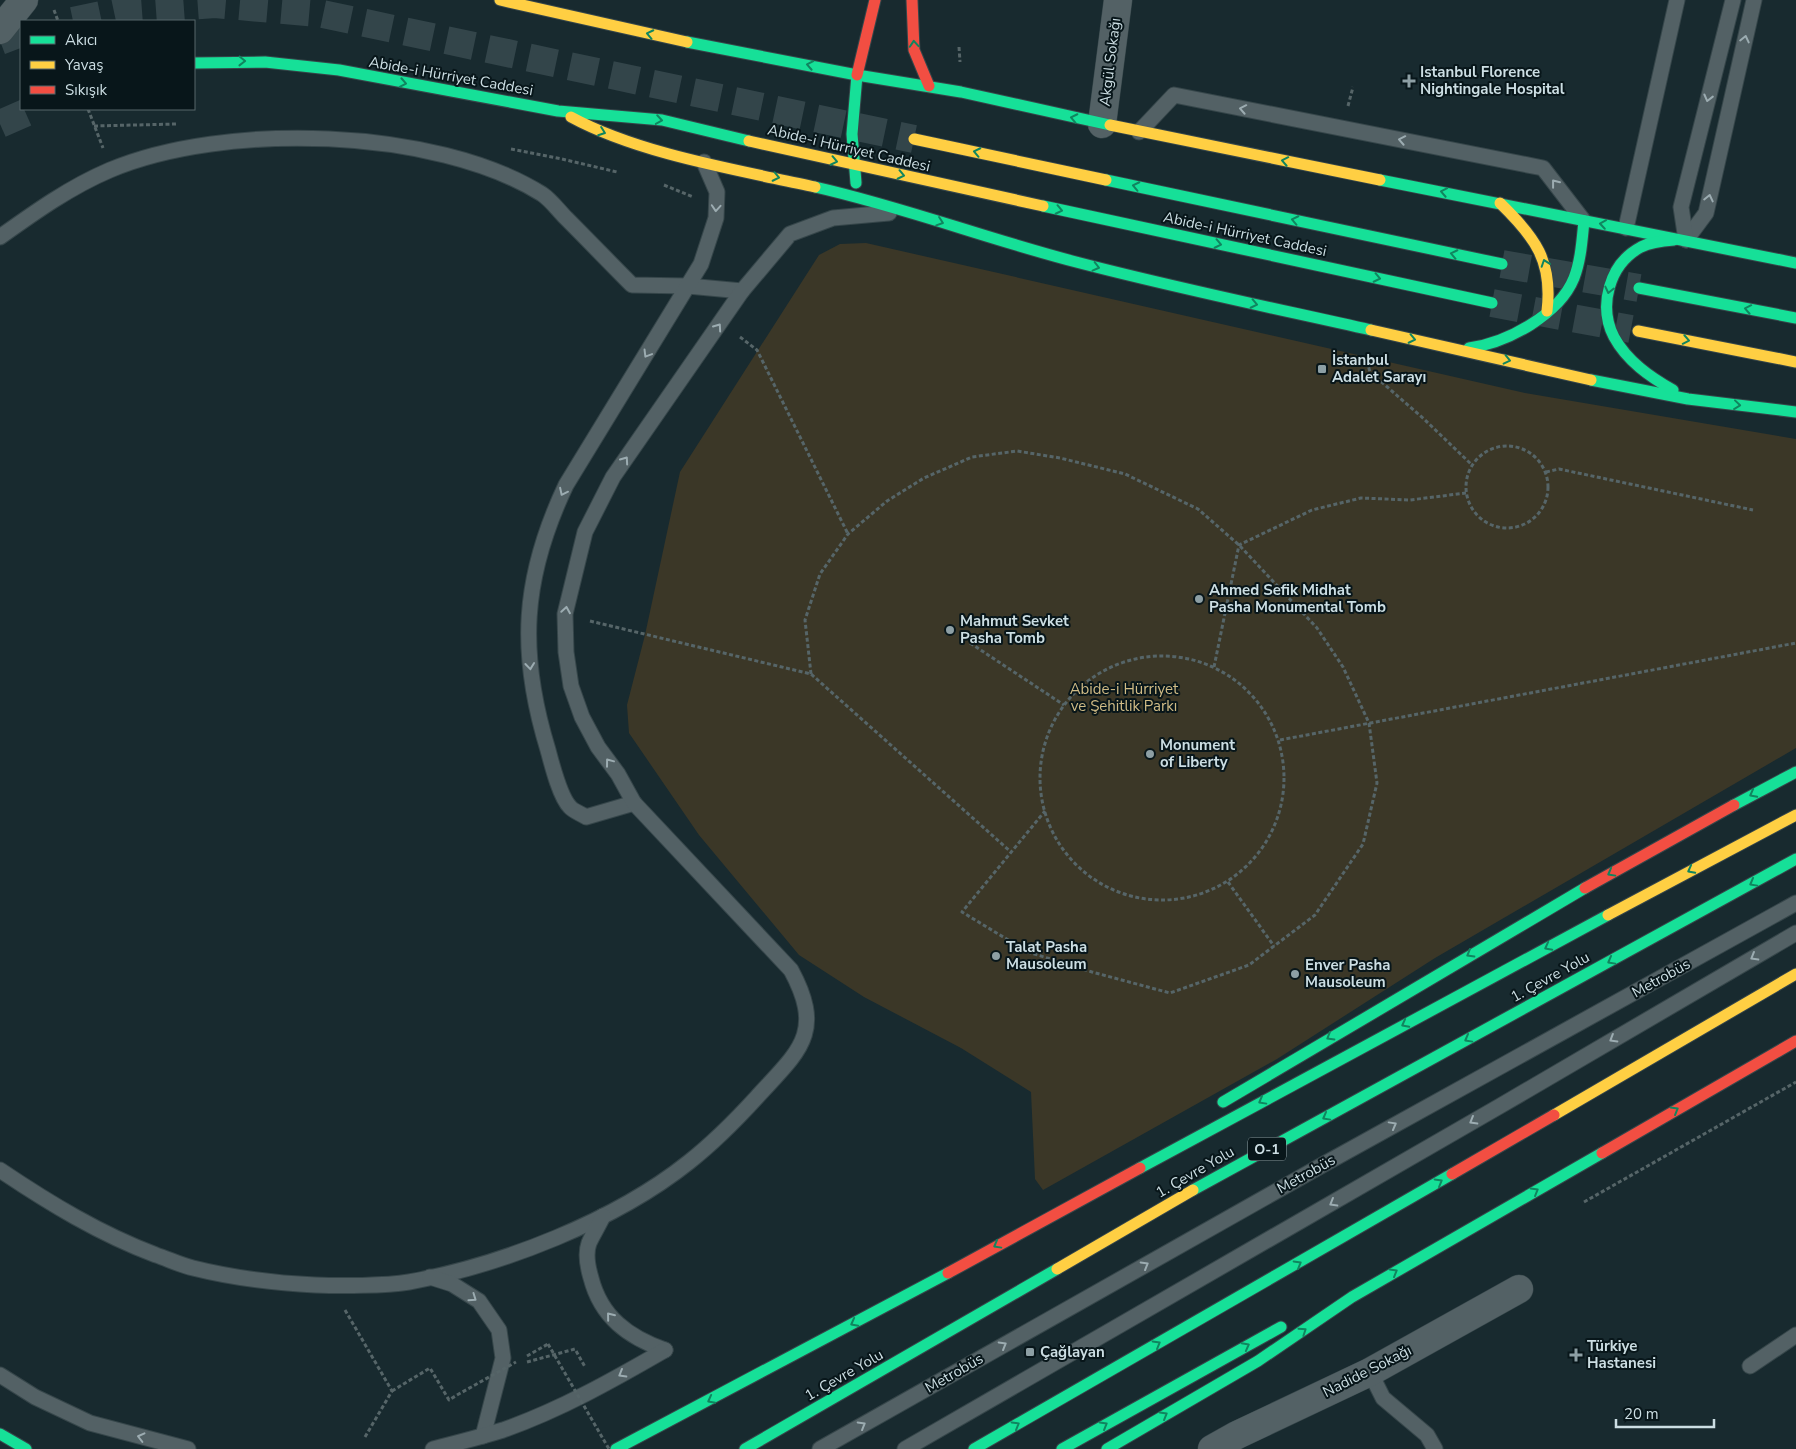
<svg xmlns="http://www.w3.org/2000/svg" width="1796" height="1449" viewBox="0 0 1796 1449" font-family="'Nunito Sans',sans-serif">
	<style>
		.green { fill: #3b3727 }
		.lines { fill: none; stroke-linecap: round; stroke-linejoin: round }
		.primary-tunnel { stroke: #33454a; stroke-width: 28; stroke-dasharray: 28 14; stroke-linecap: butt }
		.lane-casing { stroke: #36464a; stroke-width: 17 }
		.street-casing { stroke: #36464a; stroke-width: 29 }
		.fast-casing { stroke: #36464a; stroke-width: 13 }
		.slow-casing { stroke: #36464a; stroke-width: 13 }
		.jam-casing { stroke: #36464a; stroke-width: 13 }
		.path { stroke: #566568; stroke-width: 3; stroke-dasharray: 4 2.5; stroke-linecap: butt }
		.lane { stroke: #536165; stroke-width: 15 }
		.street { stroke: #536165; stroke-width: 28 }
		.fast { stroke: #16e098; stroke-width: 11 }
		.slow { stroke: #ffcf43; stroke-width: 11 }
		.jam { stroke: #f24e42; stroke-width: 11 }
		.path-bridge { stroke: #566568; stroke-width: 3; stroke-dasharray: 4 2.5; stroke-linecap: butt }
		.oneway { stroke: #10855f }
		.oneway2 { stroke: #9cacb1 }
		.poi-dot { fill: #8d9fa4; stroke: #08161a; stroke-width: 2 }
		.labels { text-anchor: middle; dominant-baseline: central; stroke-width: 4; stroke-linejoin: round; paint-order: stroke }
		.shield { fill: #08161a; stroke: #91a2a7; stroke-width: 1 }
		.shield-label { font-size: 14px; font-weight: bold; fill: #ccdee3 }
		.street-label { font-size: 15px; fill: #ccdee3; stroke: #08161a }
		.poi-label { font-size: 15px; font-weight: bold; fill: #ccdee3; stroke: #08161a; text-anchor: start }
		.park-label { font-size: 15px; fill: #d1bc86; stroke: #08161a }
	</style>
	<rect width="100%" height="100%" fill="#182a2f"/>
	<!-- green -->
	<path class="green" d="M 866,243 L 1525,393 L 1796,439 L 1796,748 L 1435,958 L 1277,1059 L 1043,1190 L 1035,1179 L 1031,1092 L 961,1048 L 864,997 L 799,955 L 699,835 L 629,733 L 627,705 L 645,635 L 680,472 L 819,255 L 840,244 Z"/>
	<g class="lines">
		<!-- primary-tunnel -->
		<g class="primary-tunnel">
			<path d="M 73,21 L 120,11 L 215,4 L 318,13 L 914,139"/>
			<path d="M 0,41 L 21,33"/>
			<path d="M 0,124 L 34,109"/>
			<path d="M 1502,264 L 1639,288"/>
			<path d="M 1492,303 L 1631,329"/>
		</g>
		<!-- lane casing -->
		<g class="lane-casing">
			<g id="lane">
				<path d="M 1139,132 L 1174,95 L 1543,168 L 1583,220"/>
				<path d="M 1626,228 L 1677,0"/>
				<path d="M 0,237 C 35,212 70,187 110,170 C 224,122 435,127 542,194 C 551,200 558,210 566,218 C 588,240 610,263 632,285 L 688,286 L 742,291"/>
				<path d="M 1686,240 L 1706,213 L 1754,0"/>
				<path d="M 1686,240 L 1681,207 L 1733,0"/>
				<path d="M 634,803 L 586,817 C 582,814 573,811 570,807 C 560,797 552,765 548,750 C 518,652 522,578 566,485 L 701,264 L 716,218 L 717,192 L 704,162"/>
				<path d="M 0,1170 C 49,1203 100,1234 156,1255 C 168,1259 180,1265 193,1268 C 233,1278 274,1283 315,1285 C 340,1286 385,1286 409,1282 C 502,1265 615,1221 689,1162 C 713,1143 736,1120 757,1097 C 799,1051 825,1033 791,970 L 634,803 L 618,774 L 598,747 L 582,717 L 571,686 L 566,652 L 565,614 L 585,532 L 613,477 L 742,291 L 790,234 L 833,218 L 889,213"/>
				<path d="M 603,1216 C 599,1225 593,1234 589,1243 C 585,1254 588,1268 591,1278 C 601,1317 628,1337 665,1350"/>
				<path d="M 430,1277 L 452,1284 L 479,1301 L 499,1330 L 503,1358 L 483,1436"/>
				<path d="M 1750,1366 L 1796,1335"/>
				<path d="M 1370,1372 L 1383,1398 L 1427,1435 L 1435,1449"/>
				<path d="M 0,1375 L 35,1397 L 90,1423 L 188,1449"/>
				<path d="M 433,1449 C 457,1443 480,1437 503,1430 C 560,1410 613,1380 665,1350"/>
				<path d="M 820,1449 L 1326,1163 L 1796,903"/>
				<path d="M 905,1449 L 1500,1106 L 1796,933"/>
			</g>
		</g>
		<!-- street casing -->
		<g class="street-casing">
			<g id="street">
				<path d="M 0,30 L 24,0"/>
				<path d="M 1102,124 L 1118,0"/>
				<path d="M 1212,1449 L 1237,1435 L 1370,1372 L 1519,1289"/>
			</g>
		</g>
		<!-- fast casing -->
		<g class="fast-casing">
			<g id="fast">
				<path d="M 687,42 L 857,75 L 961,92 L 1110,125"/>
				<path d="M 194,63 L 265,62 L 339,70 L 558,111 L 662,120 L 749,141"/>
				<path d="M 1106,180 L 1502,264"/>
				<path d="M 1380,180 L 1796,263"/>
				<path d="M 856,183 L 852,134 L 857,75"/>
				<path d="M 815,187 C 904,207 990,240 1080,263 C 1176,288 1273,308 1371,330"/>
				<path d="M 1043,206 L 1492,303"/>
				<path d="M 1639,288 L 1796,318"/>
				<path d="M 1469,348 C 1507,343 1559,315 1574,278 C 1581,260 1582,240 1584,221"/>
				<path d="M 1591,380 L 1688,399 L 1796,412"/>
				<path d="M 1673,390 C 1650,377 1627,361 1614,337 C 1598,306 1609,264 1641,247 C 1651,242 1662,241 1674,240"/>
				<path d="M 1734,805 L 1796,772"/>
				<path d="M 1223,1102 L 1585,888"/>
				<path d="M 1140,1168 L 1608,915"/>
				<path d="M 1193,1190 L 1796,859"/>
				<path d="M 0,1434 L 26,1449"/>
				<path d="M 616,1449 L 948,1273"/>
				<path d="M 745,1449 L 1057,1269"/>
				<path d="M 974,1449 L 1452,1174"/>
				<path d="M 1062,1449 L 1281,1327"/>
				<path d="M 1107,1449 L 1258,1361 L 1352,1297 L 1602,1153"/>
			</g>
		</g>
		<!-- slow casing -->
		<g class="slow-casing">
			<g id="slow">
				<path d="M 500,0 L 687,42"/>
				<path d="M 571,117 C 639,154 738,170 815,187"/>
				<path d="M 1110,125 L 1380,180"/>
				<path d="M 914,139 L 1106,180"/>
				<path d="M 749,141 L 1043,206"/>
				<path d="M 1500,203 C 1535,237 1553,261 1547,311"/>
				<path d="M 1371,330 L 1591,380"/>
				<path d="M 1638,331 L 1796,362"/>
				<path d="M 1608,915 L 1796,815"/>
				<path d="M 1554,1115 L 1796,974"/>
				<path d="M 1057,1269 L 1193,1190"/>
			</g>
		</g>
		<!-- jam casing -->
		<g class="jam-casing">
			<g id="jam">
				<path d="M 912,0 L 914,50 L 929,86"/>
				<path d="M 857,75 L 875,0"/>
				<path d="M 1585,888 L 1734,805"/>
				<path d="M 1602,1153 L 1796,1041"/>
				<path d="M 1452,1174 L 1554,1115"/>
				<path d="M 948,1273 L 1140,1168"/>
			</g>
		</g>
		<!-- path -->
		<g class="path">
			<path d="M 54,10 L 58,21"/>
			<path d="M 959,47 L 960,62"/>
			<path d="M 1348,106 L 1353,87"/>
			<path d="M 88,109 L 103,148"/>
			<path d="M 94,126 L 176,124"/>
			<path d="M 511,149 L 562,159 L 617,172"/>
			<path d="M 664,185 L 693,197"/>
			<path d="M 740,337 L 757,350 L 848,534"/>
			<path d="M 1367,361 L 1370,372 L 1424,419 L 1472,465"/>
			<circle cx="1507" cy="487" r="41"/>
			<path d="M 1546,472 L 1559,469 L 1753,510"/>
			<path d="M 590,621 L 811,674 L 1011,852"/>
			<path d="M 970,643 L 1064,705"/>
			<circle cx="1162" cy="778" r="122"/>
			<path d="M 1214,667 L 1239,545 L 1312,510 L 1361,498 L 1410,500 L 1466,493"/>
			<path d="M 811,674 L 805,620 L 820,574 L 848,534 L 887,501 L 924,478 L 972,457 L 1017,451 L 1060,458 L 1125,474 L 1198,509 L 1239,545 L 1317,628 L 1343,667 L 1369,723 L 1377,783 L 1363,844 L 1315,915 L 1249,965 L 1170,993 L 1092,972 L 1028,952 L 962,912 L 1045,811"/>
			<path d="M 1280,740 L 1796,643"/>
			<path d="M 1228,882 L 1274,946"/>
			<path d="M 1584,1202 L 1796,1082"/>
			<path d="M 345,1310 L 392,1391 L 365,1437"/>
			<path d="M 527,1356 L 548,1344"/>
			<path d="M 527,1362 L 575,1349 L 585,1367"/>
			<path d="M 392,1391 L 430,1368 L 449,1400 L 457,1395"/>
		</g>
		<!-- lane -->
		<use href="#lane" class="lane"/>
		<!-- street -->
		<use href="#street" class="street"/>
		<!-- fast -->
		<use href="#fast" class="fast"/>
		<!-- slow -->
		<use href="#slow" class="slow"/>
		<!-- jam -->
		<use href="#jam" class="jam"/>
		<!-- path-bridge -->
		<g class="path-bridge">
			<path d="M 548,1344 L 609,1449"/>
			<path d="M 457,1395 L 516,1362"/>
		</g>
	</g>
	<!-- one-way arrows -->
	<defs><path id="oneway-chevron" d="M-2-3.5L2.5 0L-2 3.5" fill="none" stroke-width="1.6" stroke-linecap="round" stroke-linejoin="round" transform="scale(1.25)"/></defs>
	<g class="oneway">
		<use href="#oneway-chevron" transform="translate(650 34) rotate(-168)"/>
		<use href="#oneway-chevron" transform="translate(914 44) rotate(-94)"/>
		<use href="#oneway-chevron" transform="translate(242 61) rotate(1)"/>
		<use href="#oneway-chevron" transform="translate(810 65) rotate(-169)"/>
		<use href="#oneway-chevron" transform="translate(403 83) rotate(11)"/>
		<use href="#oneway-chevron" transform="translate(1074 118) rotate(-168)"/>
		<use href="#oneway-chevron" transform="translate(659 120) rotate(9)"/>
		<use href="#oneway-chevron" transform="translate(602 132) rotate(20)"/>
		<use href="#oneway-chevron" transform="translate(977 152) rotate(-168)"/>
		<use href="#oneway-chevron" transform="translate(834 161) rotate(12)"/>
		<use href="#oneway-chevron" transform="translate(1285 161) rotate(-169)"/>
		<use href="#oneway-chevron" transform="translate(901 175) rotate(12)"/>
		<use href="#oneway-chevron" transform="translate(776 177) rotate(12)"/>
		<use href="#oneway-chevron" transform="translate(1136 186) rotate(-168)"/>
		<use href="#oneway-chevron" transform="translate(1444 192) rotate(-169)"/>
		<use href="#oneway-chevron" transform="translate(1059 210) rotate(12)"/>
		<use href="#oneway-chevron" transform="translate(1295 220) rotate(-168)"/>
		<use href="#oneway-chevron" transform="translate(940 222) rotate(19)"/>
		<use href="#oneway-chevron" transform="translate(1603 224) rotate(-171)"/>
		<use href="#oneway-chevron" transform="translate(1218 244) rotate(12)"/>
		<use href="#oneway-chevron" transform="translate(1454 254) rotate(-168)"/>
		<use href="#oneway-chevron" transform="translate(1545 263) rotate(-109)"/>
		<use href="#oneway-chevron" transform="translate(1096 267) rotate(14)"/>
		<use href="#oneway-chevron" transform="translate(1377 278) rotate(12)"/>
		<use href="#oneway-chevron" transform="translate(1609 290) rotate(103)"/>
		<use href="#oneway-chevron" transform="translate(1254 304) rotate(12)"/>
		<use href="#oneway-chevron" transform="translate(1748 309) rotate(-169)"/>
		<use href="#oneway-chevron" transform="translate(1412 339) rotate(12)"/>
		<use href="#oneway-chevron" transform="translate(1686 340) rotate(11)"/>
		<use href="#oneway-chevron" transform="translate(1507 360) rotate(13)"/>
		<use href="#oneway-chevron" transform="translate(1737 405) rotate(6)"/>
		<use href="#oneway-chevron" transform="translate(1753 794) rotate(152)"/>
		<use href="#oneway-chevron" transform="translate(1691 870) rotate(152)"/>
		<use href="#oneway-chevron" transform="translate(1611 873) rotate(151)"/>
		<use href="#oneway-chevron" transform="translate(1753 883) rotate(151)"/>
		<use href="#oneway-chevron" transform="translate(1548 947) rotate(152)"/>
		<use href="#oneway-chevron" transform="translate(1470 954) rotate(150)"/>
		<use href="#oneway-chevron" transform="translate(1611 961) rotate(151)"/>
		<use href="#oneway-chevron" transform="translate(1405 1024) rotate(152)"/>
		<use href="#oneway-chevron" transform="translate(1330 1037) rotate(149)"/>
		<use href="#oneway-chevron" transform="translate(1468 1039) rotate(151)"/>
		<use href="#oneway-chevron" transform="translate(1262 1101) rotate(151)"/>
		<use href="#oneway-chevron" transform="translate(1675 1110) rotate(-30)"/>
		<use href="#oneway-chevron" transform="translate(1326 1117) rotate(151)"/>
		<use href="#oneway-chevron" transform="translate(1439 1182) rotate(-30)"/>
		<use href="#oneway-chevron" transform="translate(1535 1191) rotate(-30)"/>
		<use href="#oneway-chevron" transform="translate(997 1245) rotate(151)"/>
		<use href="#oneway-chevron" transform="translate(1298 1264) rotate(-30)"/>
		<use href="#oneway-chevron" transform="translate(1394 1272) rotate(-30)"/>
		<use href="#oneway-chevron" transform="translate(854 1323) rotate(152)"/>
		<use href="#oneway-chevron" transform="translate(1303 1331) rotate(-34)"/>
		<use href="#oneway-chevron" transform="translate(1157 1344) rotate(-30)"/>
		<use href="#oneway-chevron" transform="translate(1246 1346) rotate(-28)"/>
		<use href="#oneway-chevron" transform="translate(711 1400) rotate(152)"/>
		<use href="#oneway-chevron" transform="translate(1164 1415) rotate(-30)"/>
		<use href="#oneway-chevron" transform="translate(1016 1425) rotate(-30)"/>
		<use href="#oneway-chevron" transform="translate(1104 1425) rotate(-30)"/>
	</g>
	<g class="oneway2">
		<use href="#oneway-chevron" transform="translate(1745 39) rotate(-77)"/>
		<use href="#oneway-chevron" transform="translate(1708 98) rotate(104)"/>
		<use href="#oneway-chevron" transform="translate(1243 109) rotate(-169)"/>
		<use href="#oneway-chevron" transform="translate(1402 140) rotate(-169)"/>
		<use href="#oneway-chevron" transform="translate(1555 183) rotate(-128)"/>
		<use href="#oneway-chevron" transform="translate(1709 198) rotate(-77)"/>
		<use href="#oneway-chevron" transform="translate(716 208) rotate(94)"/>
		<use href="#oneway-chevron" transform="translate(718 327) rotate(-55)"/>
		<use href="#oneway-chevron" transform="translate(647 354) rotate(121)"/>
		<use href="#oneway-chevron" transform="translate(625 460) rotate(-55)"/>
		<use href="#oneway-chevron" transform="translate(563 492) rotate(116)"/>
		<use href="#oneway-chevron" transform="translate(566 610) rotate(-81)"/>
		<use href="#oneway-chevron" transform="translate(530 666) rotate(84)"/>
		<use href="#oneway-chevron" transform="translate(609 762) rotate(-127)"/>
		<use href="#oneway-chevron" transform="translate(1754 957) rotate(150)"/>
		<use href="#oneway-chevron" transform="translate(1613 1039) rotate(149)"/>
		<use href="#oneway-chevron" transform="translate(1473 1121) rotate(150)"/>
		<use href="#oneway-chevron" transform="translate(1393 1125) rotate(-29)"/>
		<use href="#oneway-chevron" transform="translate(1333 1203) rotate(150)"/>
		<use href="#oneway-chevron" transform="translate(1145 1265) rotate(-30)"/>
		<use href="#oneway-chevron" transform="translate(473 1298) rotate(35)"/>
		<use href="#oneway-chevron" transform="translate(610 1316) rotate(-129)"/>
		<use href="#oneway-chevron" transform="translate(1003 1345) rotate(-30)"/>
		<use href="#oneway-chevron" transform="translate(622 1374) rotate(150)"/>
		<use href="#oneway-chevron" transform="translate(862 1425) rotate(-30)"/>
		<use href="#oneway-chevron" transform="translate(141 1437) rotate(-166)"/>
	</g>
	<!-- markers -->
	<g class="poi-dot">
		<path d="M1406.5 73.5h5v5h5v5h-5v5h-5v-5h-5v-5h5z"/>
		<rect x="1317" y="364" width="10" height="10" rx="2.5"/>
		<circle cx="1199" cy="599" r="5"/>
		<circle cx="950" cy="630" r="5"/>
		<circle cx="1150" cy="754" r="5"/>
		<circle cx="996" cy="956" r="5"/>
		<circle cx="1295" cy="974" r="5"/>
		<rect x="1025" y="1347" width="10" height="10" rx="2.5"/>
		<path d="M1573.5 1347.5h5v5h5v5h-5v5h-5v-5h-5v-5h5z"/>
	</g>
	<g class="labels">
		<!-- shield labels -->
		<rect class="shield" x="1248" y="1137.5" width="38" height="23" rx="4"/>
		<g class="shield-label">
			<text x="1267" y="1149">O-1</text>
		</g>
		<!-- street labels -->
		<g class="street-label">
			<text transform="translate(1110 62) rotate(-83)">Akgül Sokağı</text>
			<text transform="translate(451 76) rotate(10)">Abide-i Hürriyet Caddesi</text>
			<text transform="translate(849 148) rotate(13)">Abide-i Hürriyet Caddesi</text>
			<text transform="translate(1245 234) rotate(12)">Abide-i Hürriyet Caddesi</text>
			<text transform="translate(1550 977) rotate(-29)">1. Çevre Yolu</text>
			<text transform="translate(1661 978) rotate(-29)">Metrobüs</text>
			<text transform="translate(1195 1172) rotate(-30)">1. Çevre Yolu</text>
			<text transform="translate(1306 1174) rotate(-29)">Metrobüs</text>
			<text transform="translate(1367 1371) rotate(-27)">Nadide Sokağı</text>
			<text transform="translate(954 1373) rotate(-30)">Metrobüs</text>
			<text transform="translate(844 1375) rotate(-30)">1. Çevre Yolu</text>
		</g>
		<!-- poi labels -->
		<g class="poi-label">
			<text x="1420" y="72">Istanbul Florence<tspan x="1420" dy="17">Nightingale Hospital</tspan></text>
			<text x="1332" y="360">İstanbul<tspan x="1332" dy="17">Adalet Sarayı</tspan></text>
			<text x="1209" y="590">Ahmed Sefik Midhat<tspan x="1209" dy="17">Pasha Monumental Tomb</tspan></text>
			<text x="960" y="621">Mahmut Sevket<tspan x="960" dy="17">Pasha Tomb</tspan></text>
			<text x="1160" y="745">Monument<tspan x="1160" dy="17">of Liberty</tspan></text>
			<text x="1006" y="947">Talat Pasha<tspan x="1006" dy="17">Mausoleum</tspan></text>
			<text x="1305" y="965">Enver Pasha<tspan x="1305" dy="17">Mausoleum</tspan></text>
			<text x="1587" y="1346">Türkiye<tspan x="1587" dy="17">Hastanesi</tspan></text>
			<text x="1040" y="1352">Çağlayan</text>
		</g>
		<!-- park labels -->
		<g class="park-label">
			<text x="1124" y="689">Abide-i Hürriyet<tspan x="1124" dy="17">ve Şehitlik Parkı</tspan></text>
		</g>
	</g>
	<!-- legend -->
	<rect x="20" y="20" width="175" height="90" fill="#08161a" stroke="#56666a"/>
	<rect x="30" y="36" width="25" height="8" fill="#16e098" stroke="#56666a"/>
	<text x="65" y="45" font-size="15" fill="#ccdee3">Akıcı</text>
	<rect x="30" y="61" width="25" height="8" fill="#ffcf43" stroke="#56666a"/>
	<text x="65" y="70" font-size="15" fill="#ccdee3">Yavaş</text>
	<rect x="30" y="86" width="25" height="8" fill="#f24e42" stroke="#56666a"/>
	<text x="65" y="95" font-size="15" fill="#ccdee3">Sıkışık</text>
	<!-- scale -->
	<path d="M1616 1419v8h98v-8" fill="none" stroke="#ccdee3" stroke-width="2.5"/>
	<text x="1624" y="1419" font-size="15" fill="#ccdee3" stroke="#08161a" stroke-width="4" paint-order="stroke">20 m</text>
</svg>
